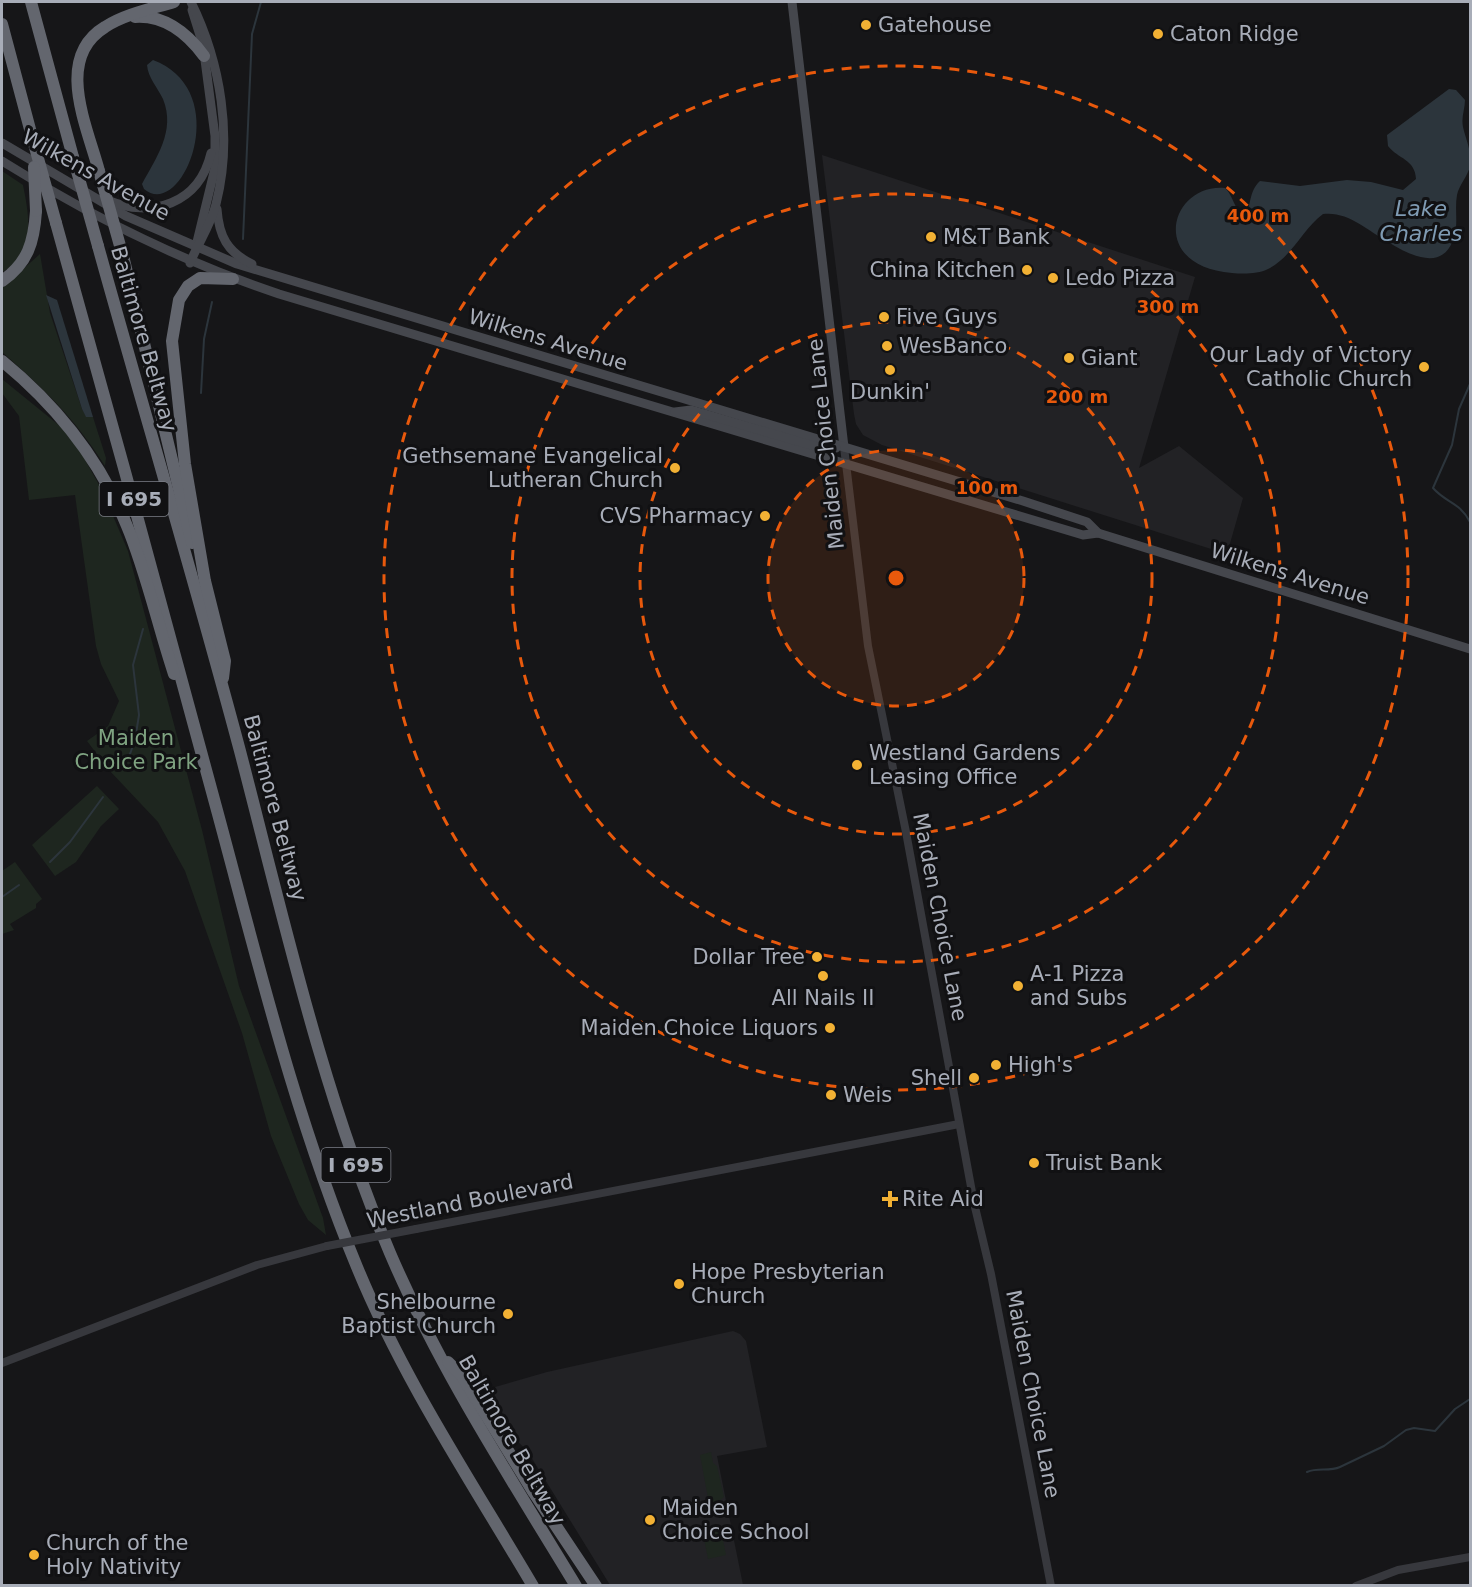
<svg xmlns="http://www.w3.org/2000/svg" width="1472" height="1587" viewBox="0 0 1472 1587" font-family="'DejaVu Sans',sans-serif">
	<style>
		.built { fill: #222225 }
		.green { fill: #1e261f }
		.water { fill: #2c353c }
		.lines { fill: none; stroke-linecap: round; stroke-linejoin: round }
		.stream { stroke: #2c353c; stroke-width: 2 }
		.tertiary { stroke: #37383d; stroke-width: 8 }
		.secondary { stroke: #45474d; stroke-width: 9 }
		.motorway { stroke: #63666e; stroke-width: 12 }
		.tertiary-bridge { stroke: #37383d; stroke-width: 8 }
		.motorway-bridge { stroke: #63666e; stroke-width: 12 }
		.ring { fill: none; stroke: #e8590c; stroke-width: 3; stroke-dasharray: 10 8 }
		.poi-dot { fill: #f2b134; stroke: #111113; stroke-width: 2 }
		.labels { text-anchor: middle; dominant-baseline: central; stroke-width: 6; stroke-linejoin: round; paint-order: stroke }
		.shield { fill: #111113; stroke: #7b7e86; stroke-width: 1.5 }
		.shield-label { font-size: 20px; font-weight: bold; fill: #a8adb8 }
		.poi-label { font-size: 21px; fill: #a8adb8; stroke: #111113; text-anchor: start }
		.street-label { font-size: 21px; fill: #a8adb8; stroke: #111113 }
		.park-label { font-size: 21px; fill: #7fa381; stroke: #111113 }
		.water-label { font-size: 22px; font-style: italic; fill: #7f9bb3; stroke: #111113 }
		.centre { fill: #e8590c; stroke: #111113; stroke-width: 3 }
		.ring-label { font-size: 18px; text-anchor: middle; font-weight: bold; fill: #e8590c; stroke: #111113; stroke-width: 6; stroke-linejoin: round; paint-order: stroke }
	</style>
	<rect width="100%" height="100%" fill="#161618"/>
	<!-- built -->
	<g class="built">
		<path d="M 822,155 L 1195,277 L 1139,468 L 1179,446 L 1243,498 L 1227,554 L 882,445 L 863,435 L 856,424 L 854,414 Z"/>
		<path d="M 733,1331 L 740,1334 L 746,1341 L 767,1447 L 717,1456 L 743,1585 L 610,1585 L 528,1452 L 500,1423 L 482,1394 L 495,1387 L 547,1372 Z"/>
	</g>
	<!-- green -->
	<g class="green">
		<path d="M 2,171 L 23,185 C 29,215 37,256 2,272 Z"/>
		<path d="M 40,254 L 50,313 L 82,409 L 86,416 L 93,417 L 106,458 L 105,466 C 74,417 44,389 2,352 L 2,288 Z"/>
		<path d="M 2,379 L 71,435 L 102,490 L 128,551 L 202,830 L 239,986 L 323,1218 L 326,1235 L 308,1220 L 299,1204 L 271,1136 L 242,1033 L 185,871 L 158,822 L 109,770 L 87,741 L 108,726 L 119,701 L 101,664 L 96,646 L 75,495 L 29,500 L 19,416 L 2,393 Z"/>
		<path d="M 97,786 L 119,809 L 101,826 L 76,862 L 55,876 L 32,845 Z"/>
		<path d="M 15,862 L 42,899 L 36,904 L 36,908 L 10,924 L 14,930 L 2,934 L 2,871 Z"/>
		<path d="M 711,1452 L 713,1463 L 717,1466 L 724,1497 L 715,1504 L 711,1501 L 709,1503 L 700,1455 Z"/>
		<path d="M 721,1530 L 726,1555 L 708,1559 L 703,1533 Z"/>
	</g>
	<!-- water -->
	<g class="water">
		<path d="M 153,60 C 236,91 182,222 144,189 L 142,184 C 156,158 176,131 163,99 C 158,88 148,78 147,65 Z"/>
		<path d="M 1449,89 L 1456,90 L 1465,100 C 1465,109 1461,117 1463,127 C 1466,140 1472,151 1470,166 C 1468,176 1459,185 1457,195 C 1455,206 1457,217 1456,227 C 1450,272 1417,260 1388,242 C 1367,230 1348,211 1323,214 C 1302,230 1292,257 1268,269 C 1258,274 1244,274 1232,273 C 1147,266 1170,183 1225,188 C 1234,196 1233,210 1245,214 C 1252,206 1248,192 1260,181 L 1300,186 L 1347,180 L 1371,182 L 1403,190 L 1416,179 C 1415,159 1398,159 1388,146 L 1387,135 Z"/>
		<path d="M 46,295 L 57,300 L 93,417 L 86,417 L 82,409 Z"/>
	</g>
	<g class="lines">
		<!-- stream -->
		<g class="stream">
			<path d="M 243,239 L 252,34 L 261,2"/>
			<path d="M 1470,384 L 1459,409 L 1452,445 L 1433,488 C 1446,503 1460,502 1470,522"/>
			<path d="M 201,393 L 204,339 L 212,302"/>
			<path d="M 119,766 L 130,754 L 135,740 L 139,715 L 133,665 L 143,629"/>
			<path d="M 50,862 L 70,842 L 103,797"/>
			<path d="M 2,897 L 19,885"/>
			<path d="M 1307,1472 C 1318,1467 1329,1472 1340,1467 L 1384,1446 L 1406,1430 L 1414,1428 L 1435,1431 L 1455,1409 L 1470,1399"/>
		</g>
		<!-- tertiary -->
		<g class="tertiary">
			<path d="M 844,447 L 868,646 L 906,832 L 974,1203 L 991,1274 L 1051,1586"/>
			<path d="M 416,1229 L 959,1124"/>
			<path d="M 2,1363 L 257,1265 L 327,1246"/>
			<path d="M 1356,1586 L 1398,1570 L 1470,1557"/>
		</g>
		<!-- secondary -->
		<g class="secondary">
			<path d="M 792,2 L 844,447"/>
			<path d="M 192,10 L 203,45 L 215,136 L 215,168 L 196,246"/>
			<path d="M 2,143 L 126,216 L 237,264 L 1023,501 L 1087,522 L 1098,533"/>
			<path d="M 2,161 C 90,216 180,261 279,294 L 1083,535 L 1098,533 L 1470,649"/>
			<path d="M 107,200 C 152,219 199,204 211,153"/>
			<path d="M 217,209 C 219,236 227,252 252,264"/>
			<path d="M 190,263 C 198,243 211,225 216,204 C 233,137 221,63 191,2"/>
			<path d="M 675,412 L 691,410 L 821,448 L 836,448"/>
		</g>
		<!-- motorway -->
		<g class="motorway">
			<path d="M 31,2 L 73,157"/>
			<path d="M 135,17 C 165,15 187,33 204,56"/>
			<path d="M 2,24 L 31,133"/>
			<path d="M 99,171 C 87,126 54,58 105,27 C 125,14 151,9 174,2"/>
			<path d="M 56,223 C 111,420 165,616 218,814 C 259,966 296,1120 357,1267 C 403,1379 471,1481 533,1586"/>
			<path d="M 98,246 C 145,415 195,582 240,751 C 284,920 322,1092 390,1253 C 440,1370 510,1477 576,1586"/>
			<path d="M 124,260 L 192,543"/>
			<path d="M 2,281 C 28,263 34,242 36,211"/>
			<path d="M 2,361 C 57,406 100,460 127,526 C 146,571 158,626 174,674"/>
			<path d="M 223,678 L 225,661 L 205,581 L 185,464 L 172,341 L 179,300 L 188,286 L 200,278 L 233,279"/>
			<path d="M 448,1362 L 462,1376 L 534,1493 L 596,1586"/>
		</g>
		<!-- tertiary-bridge -->
		<path class="tertiary-bridge" d="M 327,1246 L 416,1229"/>
		<!-- motorway-bridge -->
		<g class="motorway-bridge">
			<path d="M 31,133 L 56,223"/>
			<path d="M 73,157 L 98,246"/>
			<path d="M 34,167 L 36,211"/>
			<path d="M 99,171 L 124,260"/>
		</g>
	</g>
	<!-- distance rings -->
	<circle cx="896" cy="578" r="128" fill="#e8590c" fill-opacity=".12"/>
	<g class="ring">
		<circle cx="896" cy="578" r="128"/>
		<circle cx="896" cy="578" r="256"/>
		<circle cx="896" cy="578" r="384"/>
		<circle cx="896" cy="578" r="512"/>
	</g>
	<!-- markers -->
	<g class="poi-dot">
		<circle cx="866" cy="25" r="6"/>
		<circle cx="1158" cy="34" r="6"/>
		<circle cx="931" cy="237" r="6"/>
		<circle cx="1027" cy="270" r="6"/>
		<circle cx="1053" cy="278" r="6"/>
		<circle cx="884" cy="317" r="6"/>
		<circle cx="887" cy="346" r="6"/>
		<circle cx="1069" cy="358" r="6"/>
		<circle cx="1424" cy="367" r="6"/>
		<circle cx="890" cy="370" r="6"/>
		<circle cx="675" cy="468" r="6"/>
		<circle cx="765" cy="516" r="6"/>
		<circle cx="857" cy="765" r="6"/>
		<circle cx="817" cy="957" r="6"/>
		<circle cx="823" cy="976" r="6"/>
		<circle cx="1018" cy="986" r="6"/>
		<circle cx="830" cy="1028" r="6"/>
		<circle cx="996" cy="1065" r="6"/>
		<circle cx="974" cy="1078" r="6"/>
		<circle cx="831" cy="1095" r="6"/>
		<circle cx="1034" cy="1163" r="6"/>
		<path d="M887 1190h6v6h6v6h-6v6h-6v-6h-6v-6h6z"/>
		<circle cx="679" cy="1284" r="6"/>
		<circle cx="508" cy="1314" r="6"/>
		<circle cx="650" cy="1520" r="6"/>
		<circle cx="34" cy="1555" r="6"/>
	</g>
	<g class="labels">
		<!-- shield labels -->
		<g class="shield">
			<rect x="99.5" y="482" width="69" height="34" rx="4.5"/>
			<rect x="321.5" y="1148" width="69" height="34" rx="4.5"/>
		</g>
		<g class="shield-label">
			<text x="134" y="499">I 695</text>
			<text x="356" y="1165">I 695</text>
		</g>
		<!-- poi labels -->
		<g class="poi-label">
			<text x="878" y="25">Gatehouse</text>
			<text x="1170" y="34">Caton Ridge</text>
			<text x="943" y="237">M&amp;T Bank</text>
			<text x="1015" y="270" text-anchor="end">China Kitchen</text>
			<text x="1065" y="278">Ledo Pizza</text>
			<text x="896" y="317">Five Guys</text>
			<text x="899" y="346">WesBanco</text>
			<text x="1412" y="355" text-anchor="end">Our Lady of Victory<tspan x="1412" dy="24">Catholic Church</tspan></text>
			<text x="1081" y="358">Giant</text>
			<text x="890" y="392" text-anchor="middle">Dunkin'</text>
			<text x="663" y="456" text-anchor="end">Gethsemane Evangelical<tspan x="663" dy="24">Lutheran Church</tspan></text>
			<text x="753" y="516" text-anchor="end">CVS Pharmacy</text>
			<text x="869" y="753">Westland Gardens<tspan x="869" dy="24">Leasing Office</tspan></text>
			<text x="805" y="957" text-anchor="end">Dollar Tree</text>
			<text x="1030" y="974">A-1 Pizza<tspan x="1030" dy="24">and Subs</tspan></text>
			<text x="823" y="998" text-anchor="middle">All Nails II</text>
			<text x="818" y="1028" text-anchor="end">Maiden Choice Liquors</text>
			<text x="1008" y="1065">High's</text>
			<text x="962" y="1078" text-anchor="end">Shell</text>
			<text x="843" y="1095">Weis</text>
			<text x="1046" y="1163">Truist Bank</text>
			<text x="902" y="1199">Rite Aid</text>
			<text x="691" y="1272">Hope Presbyterian<tspan x="691" dy="24">Church</tspan></text>
			<text x="496" y="1302" text-anchor="end">Shelbourne<tspan x="496" dy="24">Baptist Church</tspan></text>
			<text x="662" y="1508">Maiden<tspan x="662" dy="24">Choice School</tspan></text>
			<text x="46" y="1543">Church of the<tspan x="46" dy="24">Holy Nativity</tspan></text>
		</g>
		<!-- street labels -->
		<g class="street-label">
			<text transform="translate(96 175) rotate(29)">Wilkens Avenue</text>
			<text transform="translate(144 339) rotate(74)">Baltimore Beltway</text>
			<text transform="translate(548 340) rotate(17)">Wilkens Avenue</text>
			<text transform="translate(826 444) rotate(-96)">Maiden Choice Lane</text>
			<text transform="translate(1290 574) rotate(17)">Wilkens Avenue</text>
			<text transform="translate(275 808) rotate(75)">Baltimore Beltway</text>
			<text transform="translate(940 917) rotate(79)">Maiden Choice Lane</text>
			<text transform="translate(470 1201) rotate(-11)">Westland Boulevard</text>
			<text transform="translate(1033 1394) rotate(79)">Maiden Choice Lane</text>
			<text transform="translate(512 1440) rotate(60)">Baltimore Beltway</text>
		</g>
		<!-- park labels -->
		<g class="park-label">
			<text x="136" y="738">Maiden<tspan x="136" dy="24">Choice Park</tspan></text>
		</g>
		<!-- water labels -->
		<g class="water-label">
			<text x="1421" y="208">Lake<tspan x="1421" dy="25">Charles</tspan></text>
		</g>
	</g>
	<circle cx="896" cy="578" r="9" class="centre"/>
	<g class="ring-label">
		<text x="1258" y="222">400 m</text>
		<text x="1168" y="313">300 m</text>
		<text x="1077" y="403">200 m</text>
		<text x="987" y="494">100 m</text>
	</g>
	<!-- border -->
	<rect width="1472" height="1587" fill="none" stroke="#a8adb8" stroke-width="6"/>
</svg>
